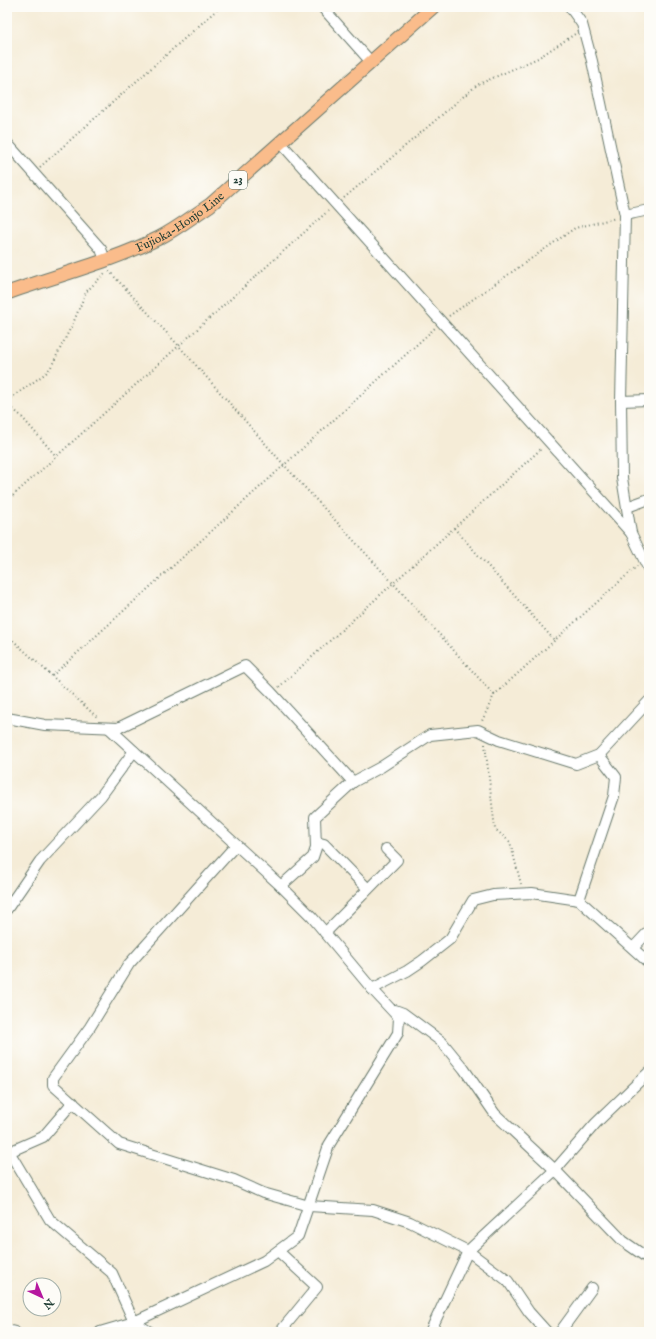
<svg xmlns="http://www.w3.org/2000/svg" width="656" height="1339" viewBox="0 0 656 1339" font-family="'IM FELL English',serif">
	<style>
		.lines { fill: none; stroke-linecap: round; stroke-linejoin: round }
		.minor-casing { stroke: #6a7a6d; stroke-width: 12 }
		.major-casing { stroke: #6a7a6d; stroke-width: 15 }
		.path { stroke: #6a7a6d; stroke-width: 2; stroke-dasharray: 1 3; stroke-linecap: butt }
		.minor { stroke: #fff; stroke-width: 10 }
		.major { stroke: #fabc8b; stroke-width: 13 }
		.labels { text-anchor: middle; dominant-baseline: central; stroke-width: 4; stroke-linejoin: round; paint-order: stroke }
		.shield { fill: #fdfcf7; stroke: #62766e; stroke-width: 1 }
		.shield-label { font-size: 11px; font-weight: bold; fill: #1f3d34 }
		.street-label { font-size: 12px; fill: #1f3d34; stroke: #fdfcf7 }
	</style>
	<rect width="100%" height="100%" fill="#fdfcf7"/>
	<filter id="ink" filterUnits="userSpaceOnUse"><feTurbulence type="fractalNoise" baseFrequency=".025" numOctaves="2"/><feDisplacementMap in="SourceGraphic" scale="8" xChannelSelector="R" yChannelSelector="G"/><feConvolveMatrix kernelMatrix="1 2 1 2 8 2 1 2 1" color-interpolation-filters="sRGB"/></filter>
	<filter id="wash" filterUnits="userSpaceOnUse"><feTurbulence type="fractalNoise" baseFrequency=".012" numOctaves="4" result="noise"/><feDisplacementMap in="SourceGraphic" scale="16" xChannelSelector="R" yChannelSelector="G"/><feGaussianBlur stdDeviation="0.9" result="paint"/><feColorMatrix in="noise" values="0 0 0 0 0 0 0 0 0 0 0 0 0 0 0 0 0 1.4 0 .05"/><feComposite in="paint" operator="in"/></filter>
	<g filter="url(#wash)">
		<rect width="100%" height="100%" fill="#f5ecd7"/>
	</g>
	<g filter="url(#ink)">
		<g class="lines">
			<!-- minor casing -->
			<g class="minor-casing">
				<g id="minor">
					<path d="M 322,7 L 371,62"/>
					<path d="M 570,7 L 582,24 L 592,61 L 625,215 L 621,401 L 622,478 L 631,533 L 649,570"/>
					<path d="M 280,142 L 631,533"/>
					<path d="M 7,143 L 101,249 L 105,260"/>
					<path d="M 625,215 L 649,210"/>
					<path d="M 621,401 L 649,400"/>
					<path d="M 627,507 L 649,499"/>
					<path d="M 7,718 L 45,725 L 118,728 L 245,666 L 271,692 L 353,782"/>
					<path d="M 316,842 L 324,844 L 368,889"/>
					<path d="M 236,845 L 129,964 L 90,1027 L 53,1078 L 53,1085 L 119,1144 L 234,1180 L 263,1193 L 309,1206 L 373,1210 L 410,1222 L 468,1251 L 508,1281 L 529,1312 L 547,1332"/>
					<path d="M 281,886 L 313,857 L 316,848 L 315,817 L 353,782 L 381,767 L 430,735 L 478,730 L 499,740 L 576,764 L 599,755 L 649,701"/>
					<path d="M 579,900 L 614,796 L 616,777 L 599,755"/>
					<path d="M 7,909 L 40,861 L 101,796 L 134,751"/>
					<path d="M 325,933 L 397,860 L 386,849"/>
					<path d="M 633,948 L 649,931"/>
					<path d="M 372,989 L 407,971 L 422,961 L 450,939 L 473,900 L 493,895 L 532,893 L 579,900 L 649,963"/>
					<path d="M 395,1010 L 403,1013 L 442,1042 L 464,1069 L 495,1114 L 555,1170 L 623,1241 L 649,1259"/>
					<path d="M 7,1148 L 50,1220 L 112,1273 L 134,1322 L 150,1332"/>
					<path d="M 9,1152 L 43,1137 L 73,1102"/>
					<path d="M 278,1251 L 317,1287 L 280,1332"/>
					<path d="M 7,1330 L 15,1332"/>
					<path d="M 100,1332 L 134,1322 L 264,1261 L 298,1236 L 329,1145 L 398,1033 L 399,1018 L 372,989 L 312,917 L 281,886 L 109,728"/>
					<path d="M 430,1332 L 468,1251 L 555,1170 L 596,1123 L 649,1072"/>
					<path d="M 560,1332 L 592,1288"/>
				</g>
			</g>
			<!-- major casing -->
			<g class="major-casing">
				<g id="major">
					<path id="s1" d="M 7,293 C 58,275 110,262 159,238 C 177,229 193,216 210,205 L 433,7"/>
				</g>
			</g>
			<!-- path -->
			<g class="path">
				<path d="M 40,167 L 220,7"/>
				<path d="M 344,198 L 477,85 L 538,58 L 575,34"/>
				<path d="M 109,271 L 179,346 L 285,466 L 393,583 L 494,695 L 482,721"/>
				<path d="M 449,316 L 575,228 L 616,218"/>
				<path d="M 7,401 L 46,373 L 51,367 L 74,321 L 86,292 L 105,273"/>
				<path d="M 7,404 L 20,415 L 56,456"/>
				<path d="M 7,501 L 328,211"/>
				<path d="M 454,528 L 555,641"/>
				<path d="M 7,635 L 98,718"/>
				<path d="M 52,676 L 435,328"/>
				<path d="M 279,687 L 542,448"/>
				<path d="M 494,695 L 637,566"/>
				<path d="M 485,744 L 495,829 L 510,842 L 521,884"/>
			</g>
			<!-- minor -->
			<use href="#minor" class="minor"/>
			<!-- major -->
			<use href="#major" class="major"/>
		</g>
	</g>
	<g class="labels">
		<!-- shield labels -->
		<rect class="shield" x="229" y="171" width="18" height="18" rx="3"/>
		<g class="shield-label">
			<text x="238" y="180">23</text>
		</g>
		<!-- street labels -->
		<g class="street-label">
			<text stroke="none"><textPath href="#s1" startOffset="188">Fujioka-Honjo Line</textPath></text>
		</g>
	</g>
	<!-- margin -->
	<rect width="656" height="1339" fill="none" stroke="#fdfcf7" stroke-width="24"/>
	<!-- north arrow -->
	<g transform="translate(42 1297) rotate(136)"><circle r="19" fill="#fdfcf7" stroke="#a4b0a9"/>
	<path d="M0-3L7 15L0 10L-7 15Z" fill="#b5179e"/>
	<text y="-6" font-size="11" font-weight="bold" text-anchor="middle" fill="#1f3d34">N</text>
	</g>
</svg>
